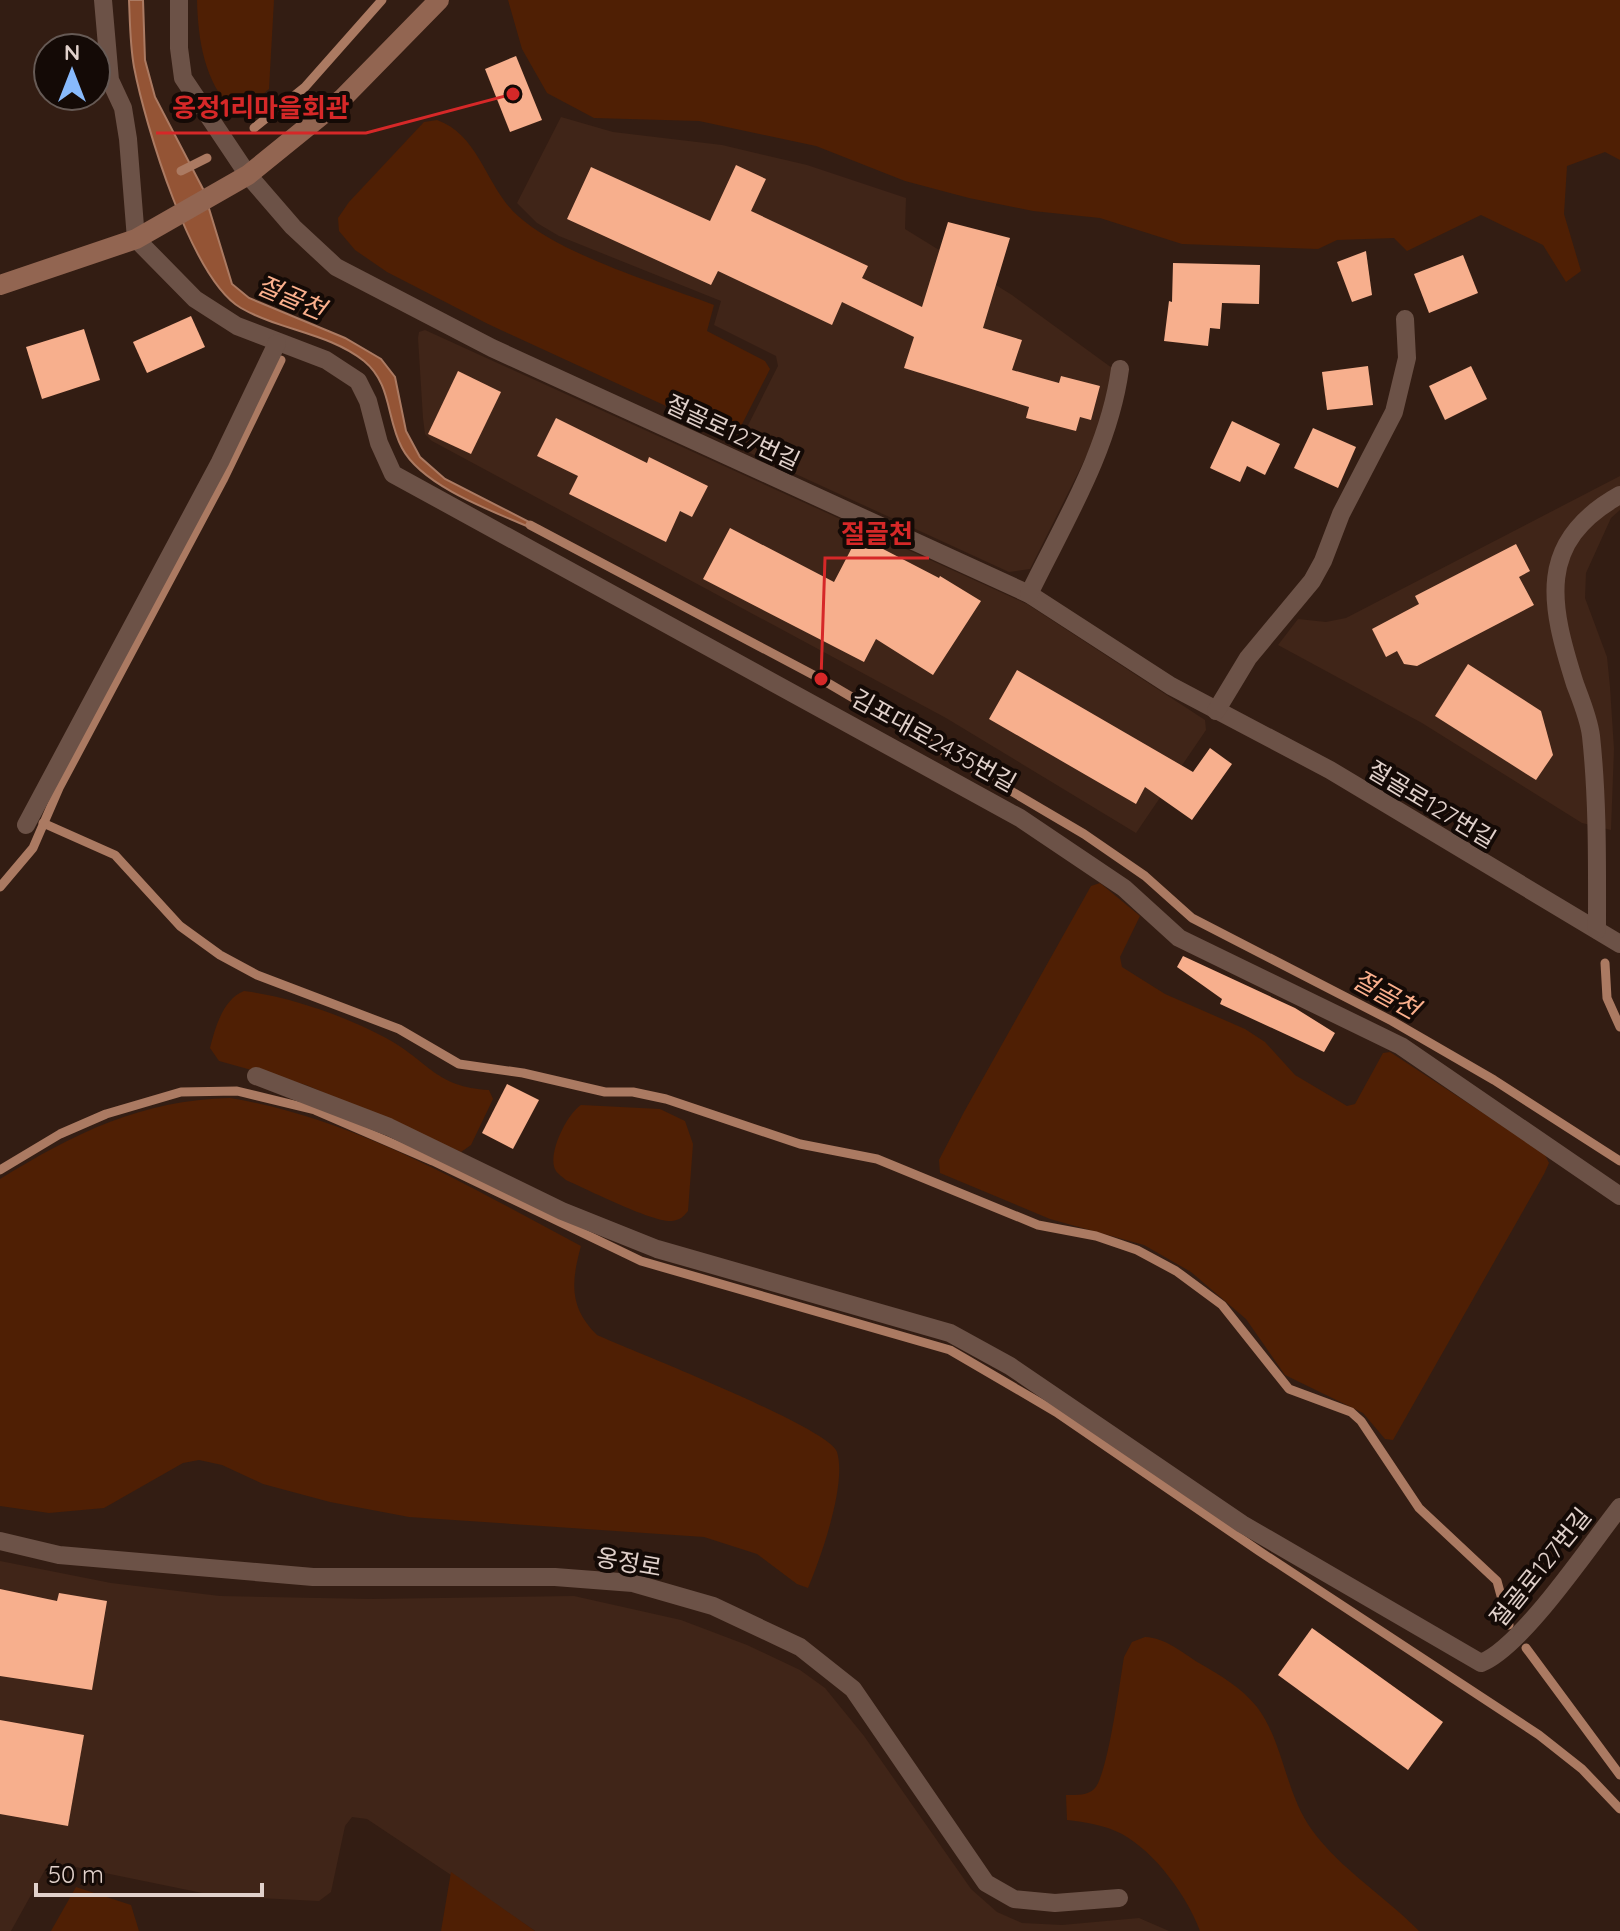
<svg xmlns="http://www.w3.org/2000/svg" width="1620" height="1931" viewBox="0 0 1620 1931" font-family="Quicksand,'Noto Sans KR',sans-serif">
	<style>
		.built { fill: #402518 }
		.green { fill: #4f1f04 }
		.water { fill: #945435; stroke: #ab7a62; stroke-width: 2 }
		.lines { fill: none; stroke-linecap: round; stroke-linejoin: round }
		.stream { stroke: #ab7a62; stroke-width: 9 }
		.building { fill: #f7af8d }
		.lane { stroke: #6c5247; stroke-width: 18 }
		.secondary { stroke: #926551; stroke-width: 20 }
		.labels { text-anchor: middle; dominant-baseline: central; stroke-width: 8; stroke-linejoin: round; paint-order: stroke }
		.street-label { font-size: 24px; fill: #e1d1cb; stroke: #140a06 }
		.water-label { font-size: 26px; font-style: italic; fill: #fcb08d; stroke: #140a06 }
		.leader { fill: none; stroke: #d62828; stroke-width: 3 }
		.callout-dot { fill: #d62828; stroke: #140a06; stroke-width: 3 }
		.callout-label { font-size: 26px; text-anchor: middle; font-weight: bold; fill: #d62828; stroke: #140a06; stroke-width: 8; stroke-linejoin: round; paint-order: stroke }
	</style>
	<rect width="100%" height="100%" fill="#331d13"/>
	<!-- built -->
	<g class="built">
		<path d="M 561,117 L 613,132 L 722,145 L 807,165 L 906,198 L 905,229 L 1012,295 L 1112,368 L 1108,398 L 1092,445 L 1030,569 L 1009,572 L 737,447 L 778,366 L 776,356 L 714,325 L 721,301 L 559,236 L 537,223 L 517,203 Z"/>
		<path d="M 425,330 L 1027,604 L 1205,720 L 1206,730 L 1136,833 L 946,718 L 432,441 L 425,434 L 423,418 L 418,338 L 419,332 Z"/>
		<path d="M 1620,476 L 1620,510 L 1611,518 L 1586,573 L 1585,598 L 1607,657 L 1610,687 L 1614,749 L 1611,830 L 1582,823 L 1422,723 L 1278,645 L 1298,619 L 1326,622 L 1346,618 Z"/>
		<path d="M 0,1561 L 111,1583 L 220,1596 L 371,1599 L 574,1596 L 681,1620 L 747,1645 L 800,1670 L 825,1688 L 864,1736 L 971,1889 L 997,1912 L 1022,1923 L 1062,1925 L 1139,1918 L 1169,1931 L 535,1931 L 367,1819 L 352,1817 L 345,1826 L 331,1892 L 319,1901 L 217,1896 L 61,1864 L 46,1868 L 11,1931 L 0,1931 Z"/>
	</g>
	<!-- green -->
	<g class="green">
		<path d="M 197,0 L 274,0 L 269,89 L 244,111 L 233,111 C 204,81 198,40 197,0 Z"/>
		<path d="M 508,0 L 1620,0 L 1620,160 L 1605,152 L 1567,166 L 1564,214 L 1581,271 L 1566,282 L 1543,245 L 1481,215 L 1407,251 L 1394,238 L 1337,240 L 1318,249 L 1182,244 L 1100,218 L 1033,211 L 969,198 L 905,181 L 816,146 L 699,121 L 594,118 L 547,93 L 522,49 Z"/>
		<path d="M 437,120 C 480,135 486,188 518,216 C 563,256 657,283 714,305 L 707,331 L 765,361 L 770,369 L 738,432 L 729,435 L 488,324 L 387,272 L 355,250 L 339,231 L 338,218 L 349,202 L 424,122 Z"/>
		<path d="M 1100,883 L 1140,916 L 1120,957 L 1122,967 L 1165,994 L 1245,1029 L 1265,1042 L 1295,1075 L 1347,1106 L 1355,1104 L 1383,1053 L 1390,1052 L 1544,1153 L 1549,1163 L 1544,1174 L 1393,1440 L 1385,1439 L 1363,1413 L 1285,1375 L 1246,1319 L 1191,1272 L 1144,1245 L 1050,1219 L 940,1173 L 939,1160 L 964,1112 L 1091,886 Z"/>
		<path d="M 244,991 C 291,997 345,1016 386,1038 C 430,1062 435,1087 489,1090 L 493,1099 L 471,1145 L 461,1152 L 306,1085 L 219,1061 L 210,1048 C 215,1028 223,999 244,991 Z"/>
		<path d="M 230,1098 C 355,1118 470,1187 581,1246 C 571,1282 569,1308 597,1335 C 632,1351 829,1427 837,1452 C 847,1484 821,1557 808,1588 L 797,1584 L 757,1554 L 704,1537 L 409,1517 L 330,1502 L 263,1484 L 222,1465 L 199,1460 L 183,1463 L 104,1508 L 49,1513 L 0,1506 L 0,1179 C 75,1133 141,1100 230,1098 Z"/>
		<path d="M 581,1105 L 660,1109 L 685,1121 L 693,1144 L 688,1211 C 683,1217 680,1220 672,1221 C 654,1223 586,1189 566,1180 C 565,1179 557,1173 556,1171 C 546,1155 567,1114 581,1105 Z"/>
		<path d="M 1145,1637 C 1166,1638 1181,1652 1199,1663 C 1221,1676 1241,1687 1257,1707 C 1284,1743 1285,1793 1312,1830 C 1340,1869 1385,1896 1419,1931 L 1200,1931 C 1187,1896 1155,1852 1122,1834 C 1105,1825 1085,1822 1067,1820 L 1066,1795 C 1076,1795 1088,1796 1095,1788 C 1108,1773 1120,1681 1124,1657 L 1132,1642 Z"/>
		<path d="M 451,1872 L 535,1931 L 441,1931 Z"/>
		<path d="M 76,1887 L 131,1905 L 139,1931 L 51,1931 Z"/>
	</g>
	<!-- water -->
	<path class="water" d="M 129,0 L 143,0 L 145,60 L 155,97 L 203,189 L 232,284 L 249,298 L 345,338 L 381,359 L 395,377 L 406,431 L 420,457 L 445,479 L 541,528 L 541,532 C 500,514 423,488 402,448 C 386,418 392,384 364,361 C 329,333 279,330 241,308 C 191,279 145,124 134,67 C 130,45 130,22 129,0 Z"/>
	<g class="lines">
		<!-- stream -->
		<g class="stream">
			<path d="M 254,128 L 305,87 L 382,0"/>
			<path d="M 181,171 L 207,158"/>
			<path d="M 530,525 L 821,679 L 1084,834 L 1145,876 L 1192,918 L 1392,1021 L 1494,1080 L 1620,1161"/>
			<path d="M 43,823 L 115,855 L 180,926 L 220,955 L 257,975 L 399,1029 L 459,1064 L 523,1073 L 605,1092 L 633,1092 L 666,1099 L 800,1144 L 877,1159 L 1038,1225 L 1096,1236 L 1137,1250 L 1176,1271 L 1222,1305 L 1289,1389 L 1351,1412 L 1361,1421 L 1419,1508 L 1497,1581 L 1509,1625"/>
			<path d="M 0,887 L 33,848 L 59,788 L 223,480 L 281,360"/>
			<path d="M 1605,963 L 1607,998 L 1620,1027"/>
			<path d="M 0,1170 L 60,1134 L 106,1114 L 181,1092 L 237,1091 L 315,1110 L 433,1161 L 641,1261 L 950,1350 L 1056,1412 L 1259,1551 L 1539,1735 L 1582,1769 L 1620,1809"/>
			<path d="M 1526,1648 L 1620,1775"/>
		</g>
	</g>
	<!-- building -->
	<g class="building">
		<path d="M 516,56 L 542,120 L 510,132 L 485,69 Z"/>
		<path d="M 736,165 L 766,179 L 751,211 L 868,266 L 862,278 L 922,307 L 948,222 L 1010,238 L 983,328 L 1022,340 L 1012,370 L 1059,383 L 1061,376 L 1100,386 L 1091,420 L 1080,417 L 1076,431 L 1026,418 L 1029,407 L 904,368 L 914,337 L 842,302 L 832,325 L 718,271 L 711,285 L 567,219 L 591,167 L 710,221 Z"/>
		<path d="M 1366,251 L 1372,295 L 1352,302 L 1337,262 Z"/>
		<path d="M 1463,255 L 1478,293 L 1429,313 L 1414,274 Z"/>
		<path d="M 1173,263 L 1260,265 L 1259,304 L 1222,303 L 1220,329 L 1210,328 L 1208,346 L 1164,341 L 1169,301 L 1172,302 Z"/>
		<path d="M 191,316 L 205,347 L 147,373 L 133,342 Z"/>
		<path d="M 84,329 L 100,380 L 42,399 L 26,347 Z"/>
		<path d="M 1368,366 L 1373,405 L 1327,410 L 1322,372 Z"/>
		<path d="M 1471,366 L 1487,399 L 1445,420 L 1429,386 Z"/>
		<path d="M 458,371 L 501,392 L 471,454 L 428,434 Z"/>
		<path d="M 556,418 L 647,463 L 649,457 L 708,486 L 692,517 L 680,511 L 666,542 L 569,494 L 578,476 L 537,456 Z"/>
		<path d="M 1232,421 L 1280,444 L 1265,475 L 1247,466 L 1240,482 L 1210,468 Z"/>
		<path d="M 1313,428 L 1356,447 L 1338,488 L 1294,468 Z"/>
		<path d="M 730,528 L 834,582 L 858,536 L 939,578 L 940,576 L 981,601 L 933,675 L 876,639 L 864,662 L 703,579 Z"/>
		<path d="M 1516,544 L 1530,571 L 1519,577 L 1534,605 L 1417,666 L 1404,664 L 1397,651 L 1386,657 L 1372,629 L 1419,604 L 1415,596 Z"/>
		<path d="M 1468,664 L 1541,711 L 1553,755 L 1536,780 L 1435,716 Z"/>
		<path d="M 1017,670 L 1193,772 L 1210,748 L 1232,764 L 1192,820 L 1145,787 L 1136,804 L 989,719 Z"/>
		<path d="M 1183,956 L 1295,1008 L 1335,1033 L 1324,1052 L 1220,1004 L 1222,999 L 1177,967 Z"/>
		<path d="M 507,1084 L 539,1100 L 513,1149 L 482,1133 Z"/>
		<path d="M 0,1589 L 57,1601 L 59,1593 L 107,1601 L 92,1690 L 0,1676 Z"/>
		<path d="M 1312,1628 L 1443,1722 L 1408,1770 L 1278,1675 Z"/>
		<path d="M 0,1720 L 84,1735 L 68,1826 L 0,1814 Z"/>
	</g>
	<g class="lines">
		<!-- lane -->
		<g class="lane">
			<path d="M 103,0 L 110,80 L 123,108 L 128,139 L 136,239 L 195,299 L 237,326 L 326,360 L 358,381 L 368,401 L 379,443 L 393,474 L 1020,818 L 1124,888 L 1179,938 L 1401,1046 L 1620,1196"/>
			<path d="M 179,0 L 179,48 L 183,78 L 248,175 L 293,227 L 336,267 L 492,348 L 1029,594 L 1171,686 L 1330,770 L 1620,944"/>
			<path d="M 1029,594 C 1064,522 1109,450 1120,369"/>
			<path d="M 1216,711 L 1248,658 L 1312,581 L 1323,561 L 1341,514 L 1394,412 L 1407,358 L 1405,319"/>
			<path d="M 26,825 L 220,462 L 277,343"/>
			<path d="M 1597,930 C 1597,865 1598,801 1591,736 C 1589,719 1581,700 1575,684 C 1550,605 1535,542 1620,495"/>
			<path d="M 256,1076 L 389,1127 L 562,1211 L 657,1249 L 950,1333 L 1010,1366 L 1242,1524 L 1481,1663 C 1522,1647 1590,1545 1620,1507"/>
			<path d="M 0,1541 L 59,1555 L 313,1577 L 555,1577 L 633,1583 L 713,1606 L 800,1647 L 853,1689 L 986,1883 L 1014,1899 L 1055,1903 L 1119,1898"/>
		</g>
		<!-- secondary -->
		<path class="secondary" d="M 0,285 L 136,239 L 248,175 L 343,98 L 439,0"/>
	</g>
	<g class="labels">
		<!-- street labels -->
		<g class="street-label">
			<text transform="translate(733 432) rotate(25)">절골로127번길</text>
			<text transform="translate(934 740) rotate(29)">김포대로2435번길</text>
			<text transform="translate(1432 804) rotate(31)">절골로127번길</text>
			<text transform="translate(629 1562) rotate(10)">옹정로</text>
			<text transform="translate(1540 1567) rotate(-51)">절골로127번길</text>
		</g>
		<!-- water labels -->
		<g class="water-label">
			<text transform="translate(291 297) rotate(23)">절골천</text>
			<text transform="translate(1386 994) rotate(29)">절골천</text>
		</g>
	</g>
	<!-- callouts -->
	<path class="leader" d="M513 94L366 133H156M821 679L825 558H929"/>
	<g class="callout-dot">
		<circle cx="513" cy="94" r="8"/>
		<circle cx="821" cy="679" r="8"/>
	</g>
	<g class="callout-label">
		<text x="261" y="117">옹정1리마을회관</text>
		<text x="877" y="543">절골천</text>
	</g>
	<!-- north arrow -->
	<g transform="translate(72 72)"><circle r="38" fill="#140a06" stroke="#665a55" stroke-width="2"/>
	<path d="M0-6L14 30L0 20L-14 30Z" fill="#88bafc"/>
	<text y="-12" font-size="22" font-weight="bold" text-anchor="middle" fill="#e1d1cb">N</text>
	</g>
	<!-- scale -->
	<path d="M36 1883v12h226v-12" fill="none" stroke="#e1d1cb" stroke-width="4"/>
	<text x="48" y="1883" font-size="24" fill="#e1d1cb" stroke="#140a06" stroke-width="6" paint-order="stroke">50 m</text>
</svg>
